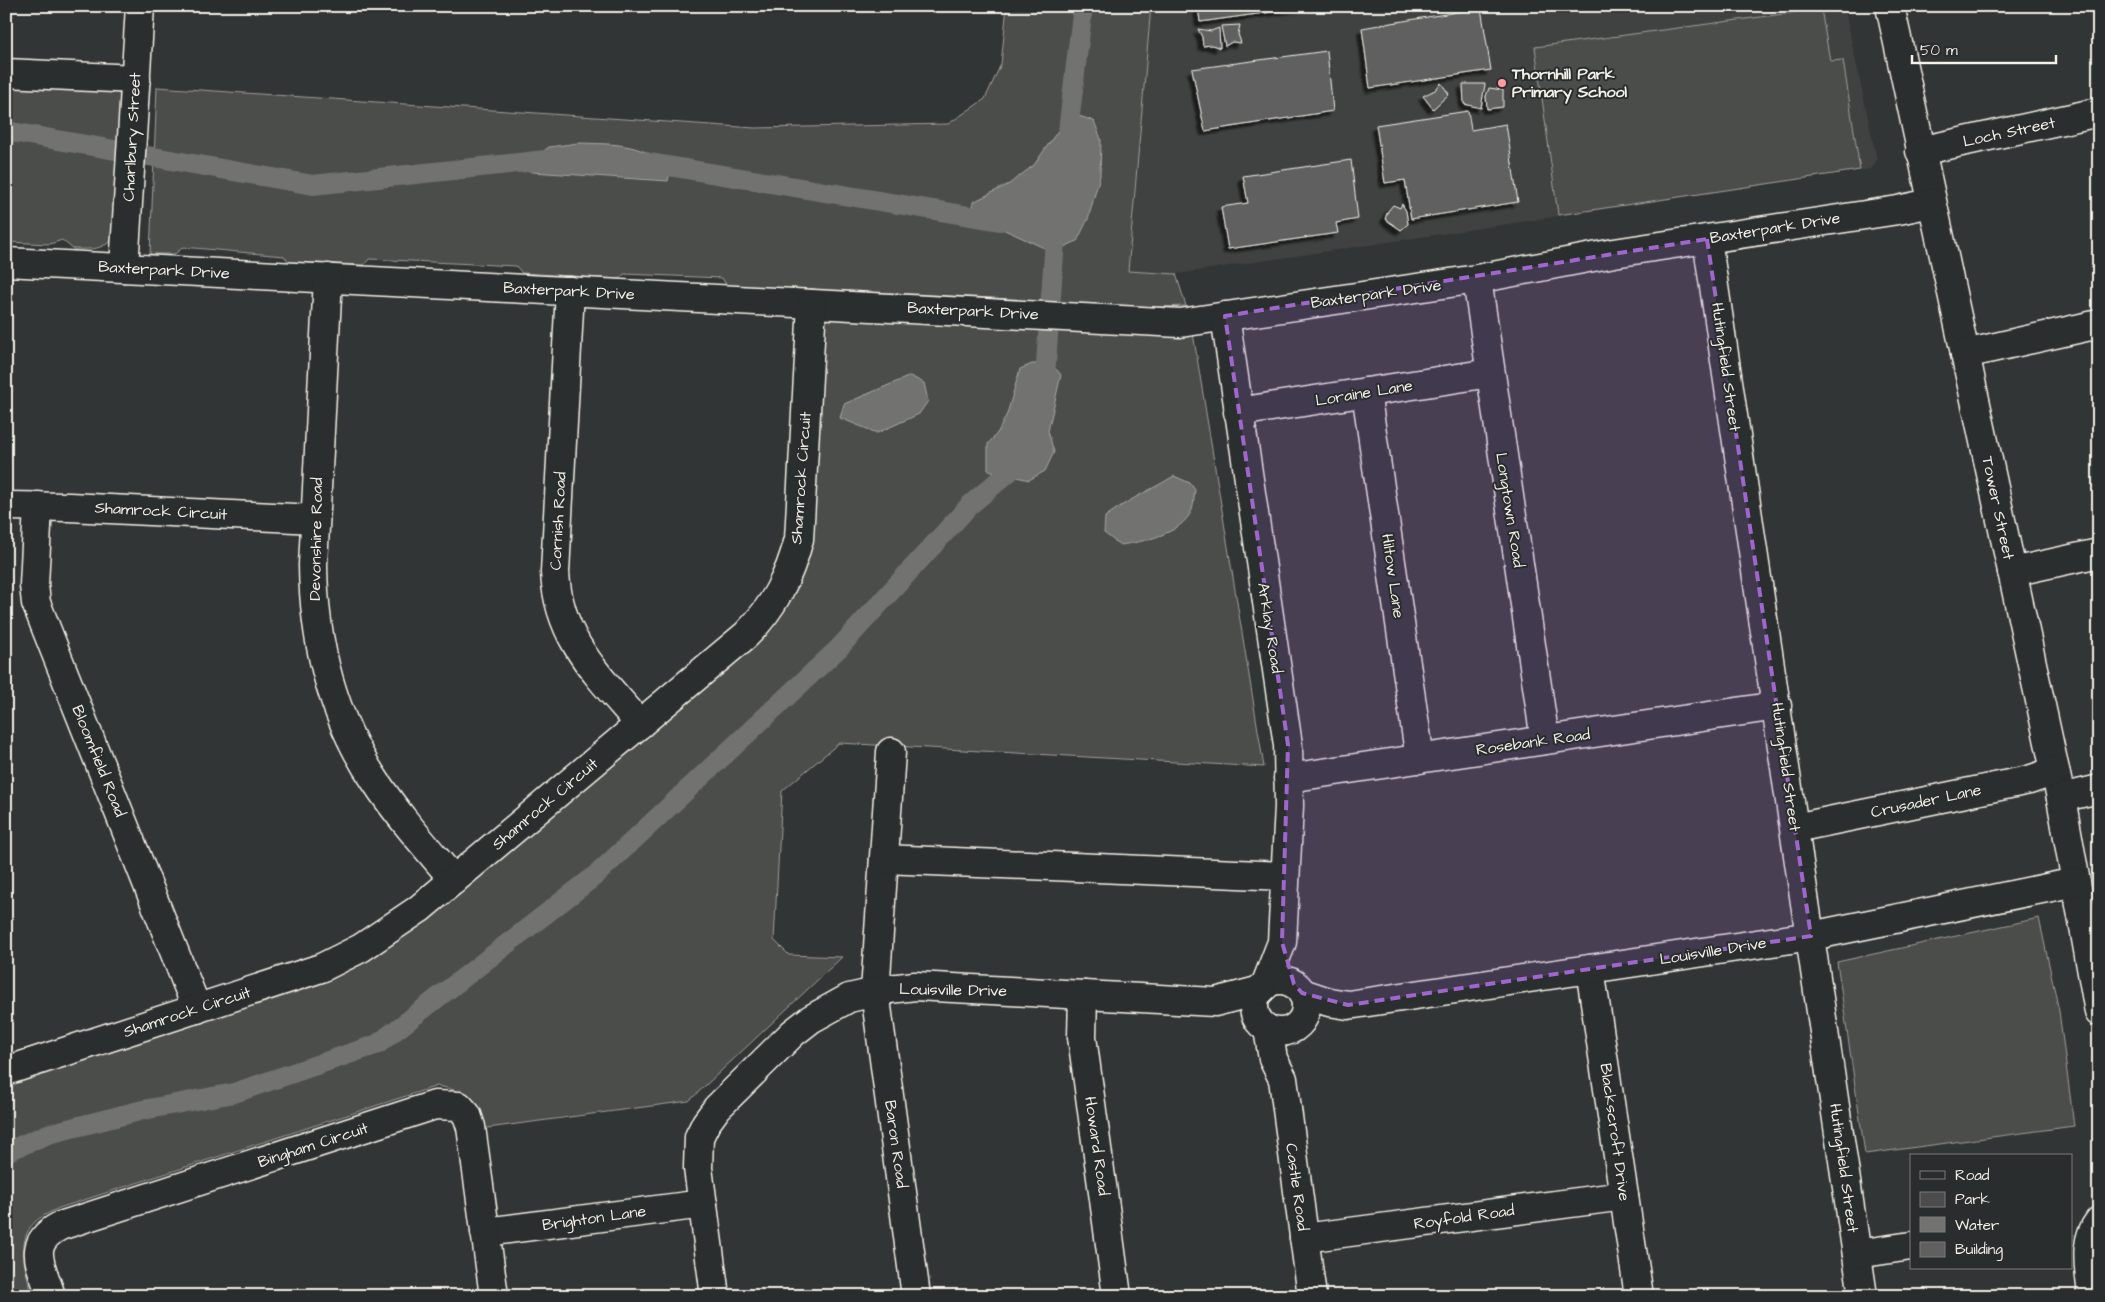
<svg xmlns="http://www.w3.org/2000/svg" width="2105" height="1302" viewBox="0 0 2105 1302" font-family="'Architects Daughter',sans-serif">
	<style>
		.built { fill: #404242 }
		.green { fill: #4b4d4c; stroke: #a09f9a }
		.water { fill: #727370; stroke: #a6a5a0 }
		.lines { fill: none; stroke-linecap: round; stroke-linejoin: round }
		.canal { stroke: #727370; stroke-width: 20 }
		.building { fill: #5f605f; stroke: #f4f1e8; filter: url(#shadow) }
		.minor-casing { stroke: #f4f1e8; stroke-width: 31 }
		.minor { stroke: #2a2d2e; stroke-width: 28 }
		.marked { fill: #9f67cb; fill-opacity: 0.2; stroke: #9f67cb; stroke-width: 4; stroke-dasharray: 10 6; stroke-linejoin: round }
		.poi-dot { fill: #ff9aa2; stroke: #2a2d2e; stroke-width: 2 }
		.labels { text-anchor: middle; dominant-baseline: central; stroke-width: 4; stroke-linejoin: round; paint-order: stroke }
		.poi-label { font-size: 16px; font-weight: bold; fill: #f4f1e8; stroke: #2a2d2e; text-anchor: start }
		.street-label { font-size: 16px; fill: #f4f1e8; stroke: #2a2d2e }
	</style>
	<defs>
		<filter id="shadow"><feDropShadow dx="-4.5" dy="4.5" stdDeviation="1" flood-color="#0009"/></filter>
	</defs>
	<rect width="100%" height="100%" fill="#323535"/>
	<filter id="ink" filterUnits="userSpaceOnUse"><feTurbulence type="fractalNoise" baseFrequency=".02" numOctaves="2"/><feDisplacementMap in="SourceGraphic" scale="10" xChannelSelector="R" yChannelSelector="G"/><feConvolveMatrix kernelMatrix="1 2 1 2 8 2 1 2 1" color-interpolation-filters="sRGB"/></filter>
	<g filter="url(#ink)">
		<!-- built -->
		<path class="built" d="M 1151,6 L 1844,6 L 1877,160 L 1870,169 L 1176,274 L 1128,272 Z"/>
		<!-- green -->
		<g class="green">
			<path d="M 1007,6 L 1151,6 L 1128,271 L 1176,274 L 1186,306 L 1156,307 L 727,286 L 722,278 L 624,274 L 619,279 L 522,273 L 516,266 L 369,259 L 364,265 L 289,262 L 284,256 L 183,247 L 175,254 L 150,254 L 157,87 L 755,128 L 948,124 L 985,99 L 1001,64 Z"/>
			<path d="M 1821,9 L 1830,61 L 1843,60 L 1860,170 L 1558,215 L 1535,47 Z"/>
			<path d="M 6,79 L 114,88 L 121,97 L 114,238 C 101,251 90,249 73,249 L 62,240 L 50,244 L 6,242 Z"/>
			<path d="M 840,312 L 1192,327 L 1264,767 L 839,743 L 782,791 L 774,940 L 789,955 L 842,957 L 689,1101 L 480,1129 C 471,1100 468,1091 437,1086 L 59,1208 C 51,1212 41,1216 35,1222 C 15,1240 26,1274 33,1296 L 6,1296 L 6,1078 L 327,974 L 789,594 L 822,335 L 825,320 Z"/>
			<path d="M 2039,918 L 2059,1011 L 2074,1126 L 1865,1154 L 1837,962 Z"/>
		</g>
		<!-- water -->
		<g class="water">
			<path d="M 1079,116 L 1094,121 L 1101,139 L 1100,176 L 1088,219 L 1077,241 L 1053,252 L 974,216 L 973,202 L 1009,184 L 1034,165 L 1059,129 Z"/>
			<path d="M 578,143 C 618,144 637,143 671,166 L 668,181 L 532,172 L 529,162 L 549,147 Z"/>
			<path d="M 1032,364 C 1044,364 1054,364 1061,375 L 1048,431 L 1054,452 L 1045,471 L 1029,480 L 988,470 L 988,444 L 998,432 L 1007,414 L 1020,369 Z"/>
			<path d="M 910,376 L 924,383 L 928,401 L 919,414 L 877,433 L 840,418 L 844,404 Z"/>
			<path d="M 1174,476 L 1190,483 L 1195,490 C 1194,496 1194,504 1192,510 C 1182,534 1143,542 1120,545 L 1104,533 L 1105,517 C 1127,500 1151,490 1174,476 Z"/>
		</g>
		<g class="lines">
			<!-- canal -->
			<g class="canal">
				<path d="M 6,131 L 115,150"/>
				<path d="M 1066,148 L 1083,6"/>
				<path d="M 148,156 L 313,185 L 555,159"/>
				<path d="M 644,162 L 1000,221"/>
				<path d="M 1042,389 L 1045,377 L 1056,227"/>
				<path d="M 6,1152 L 48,1134 L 143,1110 L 234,1093 L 378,1044 L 596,875 L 839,648 L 970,505 L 1016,466 L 1021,452"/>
			</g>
		</g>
		<!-- building -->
		<g class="building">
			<path d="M 1198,6 L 1315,6 L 1200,22 Z"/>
			<path d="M 1481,8 L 1491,70 L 1370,88 L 1362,28 Z"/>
			<path d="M 1240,25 L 1238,34 L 1241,43 L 1232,42 L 1225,46 L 1221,26 Z"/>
			<path d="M 1219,28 L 1220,48 L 1212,45 L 1203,46 L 1202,37 L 1198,29 L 1211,31 Z"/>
			<path d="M 1327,51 L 1333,111 L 1205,131 L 1192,69 Z"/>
			<path d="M 1441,83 L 1449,94 L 1433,109 L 1423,96 L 1435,90 Z"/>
			<path d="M 1463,84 L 1485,84 L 1481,108 L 1464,104 Z"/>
			<path d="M 1489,88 L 1503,90 L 1503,107 L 1487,109 L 1486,96 Z"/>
			<path d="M 1468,111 L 1471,130 L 1506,124 L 1518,202 L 1411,219 L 1405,180 L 1385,183 L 1376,125 Z"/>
			<path d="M 1351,160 L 1358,219 L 1336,223 L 1338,233 L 1228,249 L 1221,207 L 1248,203 L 1243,176 Z"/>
			<path d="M 1402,204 L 1406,211 L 1408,224 L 1401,230 L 1385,219 L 1388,211 L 1393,205 L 1400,208 Z"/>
		</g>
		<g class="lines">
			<!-- minor casing -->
			<g class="minor-casing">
				<g id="minor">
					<path d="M 1890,6 L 2061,798 L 2099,1012"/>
					<path d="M 6,73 L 136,79"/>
					<path d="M 1920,151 L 2099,112"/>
					<path d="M 1707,239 L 1863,1296"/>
					<path d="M 6,262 L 1180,323 L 1477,279 L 1614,253 L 1898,210 L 1931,203"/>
					<path d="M 124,268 L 140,6"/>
					<path d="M 328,278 L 313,565 C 314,643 332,717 376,782 C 399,817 427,848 454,880"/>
					<path d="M 1477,279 L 1545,740"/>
					<path d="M 570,291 L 555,572 C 558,639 599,676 640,724"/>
					<path d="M 1225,316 L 1288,745 L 1289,806 L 1282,942 L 1265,986"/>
					<path d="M 1965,354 L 2099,324"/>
					<path d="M 1366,392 L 1420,759"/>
					<path d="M 1238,412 L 1490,373"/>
					<path d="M 6,506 L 69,507 L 315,519"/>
					<path d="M 38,506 L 34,585 L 36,603 L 197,1009"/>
					<path d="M 2012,572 L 2099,553"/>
					<path d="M 891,752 L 875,992 L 916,1296"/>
					<path d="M 1288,778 L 1777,706"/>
					<path d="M 2061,798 L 2099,789"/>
					<path d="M 1795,828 L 2029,780 L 2055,771"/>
					<path d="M 884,859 L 1285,876"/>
					<path d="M 1590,969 L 1639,1296"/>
					<circle cx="1280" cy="1006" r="26"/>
					<path d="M 1302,993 L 1329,1002 L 1348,1005 L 1811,936 L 2076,882"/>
					<path d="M 1083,995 L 1082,1037 L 1117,1296"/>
					<path d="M 1268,1029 L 1273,1059 L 1283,1079 L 1312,1296"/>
					<path d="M 6,1071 L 321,968 L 361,948 L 419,909 L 746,635 C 774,607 789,577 799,539 L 812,304"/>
					<path d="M 485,1232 L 703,1204"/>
					<path d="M 1304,1238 L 1624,1196"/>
					<path d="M 1857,1254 L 1911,1246"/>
					<path d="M 51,1296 C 42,1266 25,1244 60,1226 L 435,1105 L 459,1106 L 467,1115 L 471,1127 L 494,1296"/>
					<path d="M 715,1296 L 698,1168 L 699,1137 L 706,1123 L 717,1108 L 793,1033 L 811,1019 L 849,998 L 889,989 L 915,986 L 1215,1002 L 1261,990"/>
					<path d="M 2092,1296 C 2090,1271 2082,1242 2099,1221"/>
				</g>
			</g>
			<!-- minor -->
			<use href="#minor" class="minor"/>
		</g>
	</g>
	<!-- marked area -->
	<path class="marked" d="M 1707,239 L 1811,936 L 1348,1005 L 1302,993 L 1294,984 L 1282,942 L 1288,745 L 1225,316 Z"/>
	<!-- markers -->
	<circle class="poi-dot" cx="1502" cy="83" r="5"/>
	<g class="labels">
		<!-- poi labels -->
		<g class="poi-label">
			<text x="1512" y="74">Thornhill Park<tspan x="1512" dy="18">Primary School</tspan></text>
		</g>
		<!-- street labels -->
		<g class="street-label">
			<text transform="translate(2009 132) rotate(-12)">Loch Street</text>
			<text transform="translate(132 137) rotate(-87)">Charlbury Street</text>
			<text transform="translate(1775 228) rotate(-9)">Baxterpark Drive</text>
			<text transform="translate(164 270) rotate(3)">Baxterpark Drive</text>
			<text transform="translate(569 291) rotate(3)">Baxterpark Drive</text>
			<text transform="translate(1376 294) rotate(-8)">Baxterpark Drive</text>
			<text transform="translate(973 311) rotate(3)">Baxterpark Drive</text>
			<text transform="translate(1726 367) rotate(82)">Hutingfield Street</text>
			<text transform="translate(1364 393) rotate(-9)">Loraine Lane</text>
			<text transform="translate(801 478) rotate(-86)">Shamrock Circuit</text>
			<text transform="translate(1998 508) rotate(78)">Tower Street</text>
			<text transform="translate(1510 510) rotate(81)">Longtown Road</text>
			<text transform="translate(161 511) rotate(3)">Shamrock Circuit</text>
			<text transform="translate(558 521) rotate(-87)">Cornish Road</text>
			<text transform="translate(316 539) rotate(-89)">Devonshire Road</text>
			<text transform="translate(1393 576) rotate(82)">Hiltow Lane</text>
			<text transform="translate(1270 628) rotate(81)">Arklay Road</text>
			<text transform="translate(1533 742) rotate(-8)">Rosebank Road</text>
			<text transform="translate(99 761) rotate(68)">Bloomfield Road</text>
			<text transform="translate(1786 767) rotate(82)">Hutingfield Street</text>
			<text transform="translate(1926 801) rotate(-12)">Crusader Lane</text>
			<text transform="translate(545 804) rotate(-40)">Shamrock Circuit</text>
			<text transform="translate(1713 951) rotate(-9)">Louisville Drive</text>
			<text transform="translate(953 990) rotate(1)">Louisville Drive</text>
			<text transform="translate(187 1012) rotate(-18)">Shamrock Circuit</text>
			<text transform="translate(1615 1132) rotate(82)">Blackscroft Drive</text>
			<text transform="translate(896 1144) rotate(82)">Baron Road</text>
			<text transform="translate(313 1145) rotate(-18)">Bingham Circuit</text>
			<text transform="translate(1097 1146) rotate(82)">Howard Road</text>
			<text transform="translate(1844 1168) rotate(82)">Hutingfield Street</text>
			<text transform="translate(1297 1187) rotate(82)">Castle Road</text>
			<text transform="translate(1464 1217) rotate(-8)">Royfold Road</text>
			<text transform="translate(594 1218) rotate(-8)">Brighton Lane</text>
		</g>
	</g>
	<!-- margin -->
	<rect width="2105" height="1302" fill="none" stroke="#2a2d2e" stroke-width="25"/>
	<rect x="12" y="12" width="2080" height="1277" fill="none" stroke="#f4f1e8" stroke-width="2" filter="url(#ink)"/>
	<!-- legend -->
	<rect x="1910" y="1154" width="162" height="115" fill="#2a2d2e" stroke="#7b7b78"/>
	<rect x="1920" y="1171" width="25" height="8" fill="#2a2d2e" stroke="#7b7b78"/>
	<text x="1955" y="1180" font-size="15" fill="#f4f1e8">Road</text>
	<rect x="1920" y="1192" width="25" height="15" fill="#4b4d4c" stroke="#7b7b78"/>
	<text x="1955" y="1204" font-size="15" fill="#f4f1e8">Park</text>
	<rect x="1920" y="1217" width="25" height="15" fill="#727370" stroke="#7b7b78"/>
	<text x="1955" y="1230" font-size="15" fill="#f4f1e8">Water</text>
	<rect x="1920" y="1242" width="25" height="15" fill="#5f605f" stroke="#7b7b78"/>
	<text x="1955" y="1254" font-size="15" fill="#f4f1e8">Building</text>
	<!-- scale -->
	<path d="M1912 55v8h144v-8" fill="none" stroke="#f4f1e8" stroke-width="2.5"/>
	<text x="1920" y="55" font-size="15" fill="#f4f1e8" stroke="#2a2d2e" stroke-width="4" paint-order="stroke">50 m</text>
</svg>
